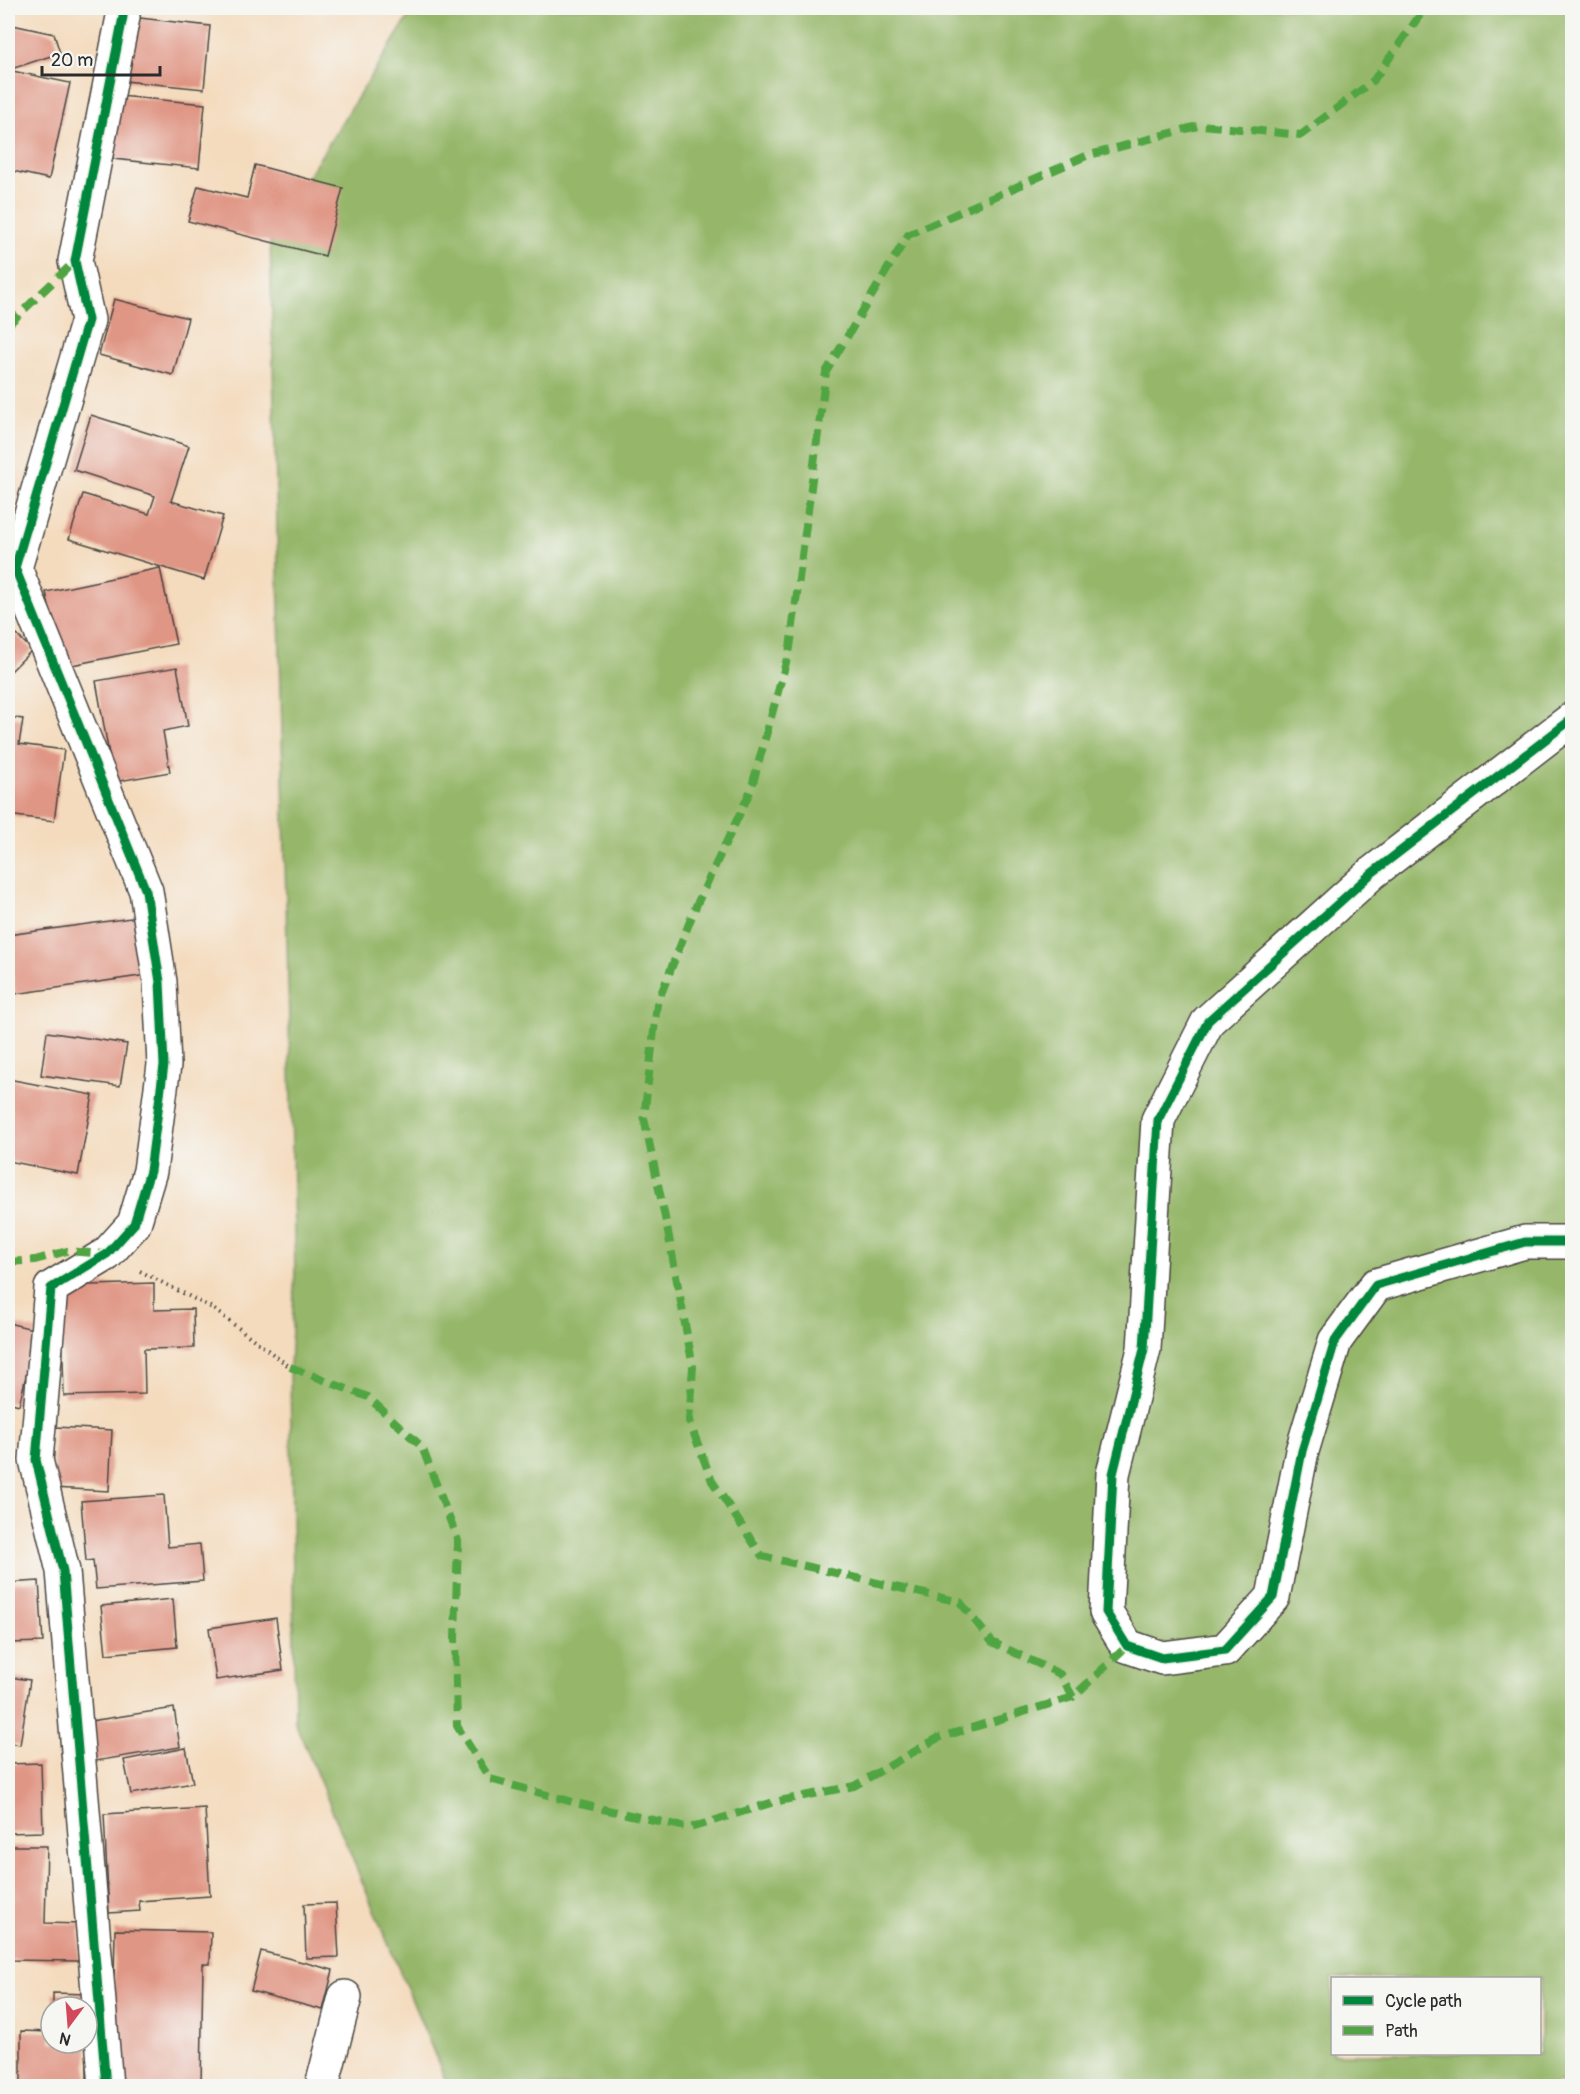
<svg xmlns="http://www.w3.org/2000/svg" width="1580" height="2094" viewBox="0 0 1580 2094" font-family="Pangolin,sans-serif">
	<style>
		.forest { fill: #96b76b; stroke: #60714b; stroke-width: 1.5; fill-rule: evenodd }
		.building { fill: #e09685 }
		.lines { fill: none; stroke-linecap: round; stroke-linejoin: round }
		.minor-casing { stroke: #494541; stroke-width: 36 }
		.path { stroke: #494541; stroke-width: 4; stroke-dasharray: 1.5 4.5; stroke-linecap: butt }
		.minor { stroke: #fff; stroke-width: 33 }
		.quiet { stroke: #51a443; stroke-width: 8; stroke-dasharray: 15 8; stroke-linecap: butt }
		.cycleway-casing { stroke: #f6f6f2; stroke-width: 13 }
		.cycleway { stroke: #00873e; stroke-width: 9 }
	</style>
	<rect width="100%" height="100%" fill="#f6f6f2"/>
	<filter id="ink" filterUnits="userSpaceOnUse"><feTurbulence type="fractalNoise" baseFrequency=".0167" numOctaves="2"/><feDisplacementMap in="SourceGraphic" scale="12" xChannelSelector="R" yChannelSelector="G"/><feConvolveMatrix kernelMatrix="1 2 1 2 8 2 1 2 1" color-interpolation-filters="sRGB"/></filter>
	<filter id="wash" filterUnits="userSpaceOnUse"><feTurbulence type="fractalNoise" baseFrequency=".008" numOctaves="4" result="noise"/><feDisplacementMap in="SourceGraphic" scale="24" xChannelSelector="R" yChannelSelector="G"/><feGaussianBlur stdDeviation="1.35" result="paint"/><feColorMatrix in="noise" values="0 0 0 0 0 0 0 0 0 0 0 0 0 0 0 0 0 1.4 0 .05"/><feComposite in="paint" operator="in"/></filter>
	<g filter="url(#wash)">
		<rect width="100%" height="100%" fill="#f4dbbe"/>
		<!-- forest -->
		<path class="forest" d="M 414,8 L 1572,8 L 1572,2078 L 1552,2086 L 448,2086 L 295,1722 L 290,1367 L 295,1272 L 270,237 ZM 1332,1978 L 1540,1978 L 1540,2054 L 1332,2054 Z"/>
		<g id="blocks">
			<!-- building -->
			<g class="building">
				<path d="M 131,17 L 210,26 L 204,89 L 125,81 Z"/>
				<path d="M 8,24 L 54,34 L 60,53 L 8,70 L 70,83 L 49,179 L 8,170 Z"/>
				<path d="M 119,96 L 205,104 L 199,168 L 113,159 Z"/>
				<path d="M 255,165 L 343,188 L 325,256 L 188,221 L 198,186 L 247,198 Z"/>
				<path d="M 114,299 L 188,318 L 173,375 L 99,355 Z"/>
				<path d="M 91,415 L 189,446 L 171,501 L 223,516 L 204,580 L 69,539 L 83,494 L 149,514 L 155,496 L 74,470 Z"/>
				<path d="M 160,568 L 176,644 L 62,667 L 46,592 Z"/>
				<path d="M 16,634 L 32,650 L 8,674 L 8,643 Z"/>
				<path d="M 177,667 L 188,726 L 163,731 L 170,772 L 114,782 L 96,681 Z"/>
				<path d="M 8,717 L 23,719 L 19,744 L 64,750 L 54,821 L 8,815 Z"/>
				<path d="M 138,917 L 147,975 L 15,994 L 8,935 Z"/>
				<path d="M 47,1032 L 127,1044 L 120,1086 L 41,1075 Z"/>
				<path d="M 8,1079 L 93,1095 L 78,1175 L 8,1161 Z"/>
				<path d="M 154,1283 L 154,1310 L 193,1309 L 194,1348 L 144,1349 L 145,1394 L 64,1396 L 61,1286 Z"/>
				<path d="M 8,1323 L 37,1330 L 19,1405 L 8,1402 Z"/>
				<path d="M 55,1427 L 112,1430 L 109,1491 L 52,1488 Z"/>
				<path d="M 164,1495 L 168,1547 L 200,1544 L 203,1581 L 96,1589 L 93,1560 L 86,1561 L 81,1501 Z"/>
				<path d="M 39,1581 L 43,1642 L 8,1643 L 8,1583 Z"/>
				<path d="M 173,1599 L 177,1647 L 106,1654 L 101,1606 Z"/>
				<path d="M 276,1618 L 283,1670 L 216,1680 L 209,1628 Z"/>
				<path d="M 8,1677 L 30,1680 L 20,1745 L 8,1743 Z"/>
				<path d="M 174,1708 L 180,1747 L 84,1763 L 78,1723 Z"/>
				<path d="M 186,1748 L 193,1783 L 131,1794 L 124,1760 Z"/>
				<path d="M 41,1763 L 43,1832 L 8,1833 L 8,1764 Z"/>
				<path d="M 205,1808 L 210,1896 L 139,1901 L 140,1911 L 109,1913 L 104,1814 Z"/>
				<path d="M 8,1846 L 47,1846 L 45,1923 L 80,1924 L 79,1961 L 8,1960 Z"/>
				<path d="M 336,1903 L 339,1957 L 306,1958 L 304,1904 Z"/>
				<path d="M 115,1930 L 211,1932 L 210,1964 L 203,1964 L 201,2086 L 112,2086 Z"/>
				<path d="M 261,1951 L 333,1970 L 323,2010 L 251,1991 Z"/>
				<path d="M 53,1993 L 88,1994 L 88,2007 L 53,2007 Z"/>
				<path d="M 21,2031 L 51,2032 L 51,2043 L 87,2043 L 87,2086 L 21,2086 Z"/>
			</g>
		</g>
	</g>
	<g filter="url(#ink)">
		<use href="#blocks" fill-opacity="0" stroke="#494541" stroke-width="1.5"/>
		<g class="lines">
			<!-- minor casing -->
			<g class="minor-casing">
				<g id="minor">
					<path d="M 1572,719 L 1372,873 L 1208,1021 L 1158,1120 L 1144,1349 L 1113,1474 L 1106,1612 L 1127,1646 L 1162,1658 L 1225,1650 L 1273,1597 L 1302,1451 L 1335,1341 L 1376,1285 L 1525,1242 L 1572,1242"/>
					<path d="M 106,2086 L 63,1571 L 36,1460 L 51,1288 L 107,1254 L 134,1224 L 150,1171 L 164,1065 L 160,982 L 146,891 L 15,568 L 88,320 L 75,261 L 123,17 L 123,8"/>
					<path d="M 322,2086 L 345,1997"/>
				</g>
			</g>
			<!-- path -->
			<path class="path" d="M 140,1271 L 212,1308 L 290,1367"/>
			<!-- minor -->
			<use href="#minor" class="minor"/>
			<!-- quiet -->
			<g class="quiet">
				<path d="M 8,325 L 75,261"/>
				<path d="M 8,1262 L 35,1260 L 67,1251 L 105,1254"/>
				<path d="M 290,1367 L 368,1397 L 422,1447 L 458,1541 L 455,1638 L 457,1726 L 490,1779 L 580,1804 L 690,1828 L 774,1802 L 854,1786 L 938,1738 L 1073,1697 L 1127,1646"/>
				<path d="M 1073,1697 L 1060,1674 L 992,1642 L 960,1602 L 762,1556 L 712,1481 L 689,1421 L 693,1367 L 667,1227 L 644,1118 L 657,1004 L 696,906 L 751,790 L 790,648 L 826,372 L 908,235 L 1086,156 L 1201,125 L 1301,135 L 1373,81 L 1425,8"/>
			</g>
			<!-- cycleway casing -->
			<g class="cycleway-casing">
				<g id="cycleway">
					<path d="M 1572,719 L 1372,873 L 1208,1021 L 1158,1120 L 1144,1349 L 1113,1474 L 1106,1612 L 1127,1646 L 1162,1658 L 1225,1650 L 1273,1597 L 1302,1451 L 1335,1341 L 1376,1285 L 1525,1242 L 1572,1242"/>
					<path d="M 106,2086 L 63,1571 L 36,1460 L 51,1288 L 107,1254 L 134,1224 L 150,1171 L 164,1065 L 160,982 L 146,891 L 15,568 L 88,320 L 75,261 L 123,17 L 123,8"/>
				</g>
			</g>
			<!-- cycleway -->
			<use href="#cycleway" class="cycleway"/>
		</g>
	</g>
	<!-- margin -->
	<rect width="1580" height="2094" fill="none" stroke="#f6f6f2" stroke-width="30"/>
	<!-- legend -->
	<rect x="1331" y="1977" width="210" height="78" fill="#f6f6f2" stroke="#a5a5a2" stroke-width="1.5"/>
	<rect x="1343" y="1996" width="30" height="9" fill="#00873e" stroke="#a5a5a2" stroke-width="1.5"/>
	<text x="1385" y="2007" font-size="18" fill="#2b2b2b">Cycle path</text>
	<rect x="1343" y="2026" width="30" height="9" fill="#51a443" stroke="#a5a5a2" stroke-width="1.5"/>
	<text x="1385" y="2037" font-size="18" fill="#2b2b2b">Path</text>
	<!-- north arrow -->
	<g transform="translate(69 2025) rotate(196)"><circle r="28" fill="#f6f6f2" stroke="#a5a5a2" stroke-width="1.5"/>
	<path d="M0-4.5L10 22L0 15L-10 22Z" fill="#d1495b"/>
	<text y="-9" font-size="16" font-weight="bold" text-anchor="middle" fill="#2b2b2b">N</text>
	</g>
	<!-- scale -->
	<path d="M42 66v9h118v-9" fill="none" stroke="#2b2b2b" stroke-width="3"/>
	<text x="51" y="66" font-size="18" fill="#2b2b2b" stroke="#f6f6f2" stroke-width="4.5" paint-order="stroke">20 m</text>
</svg>
